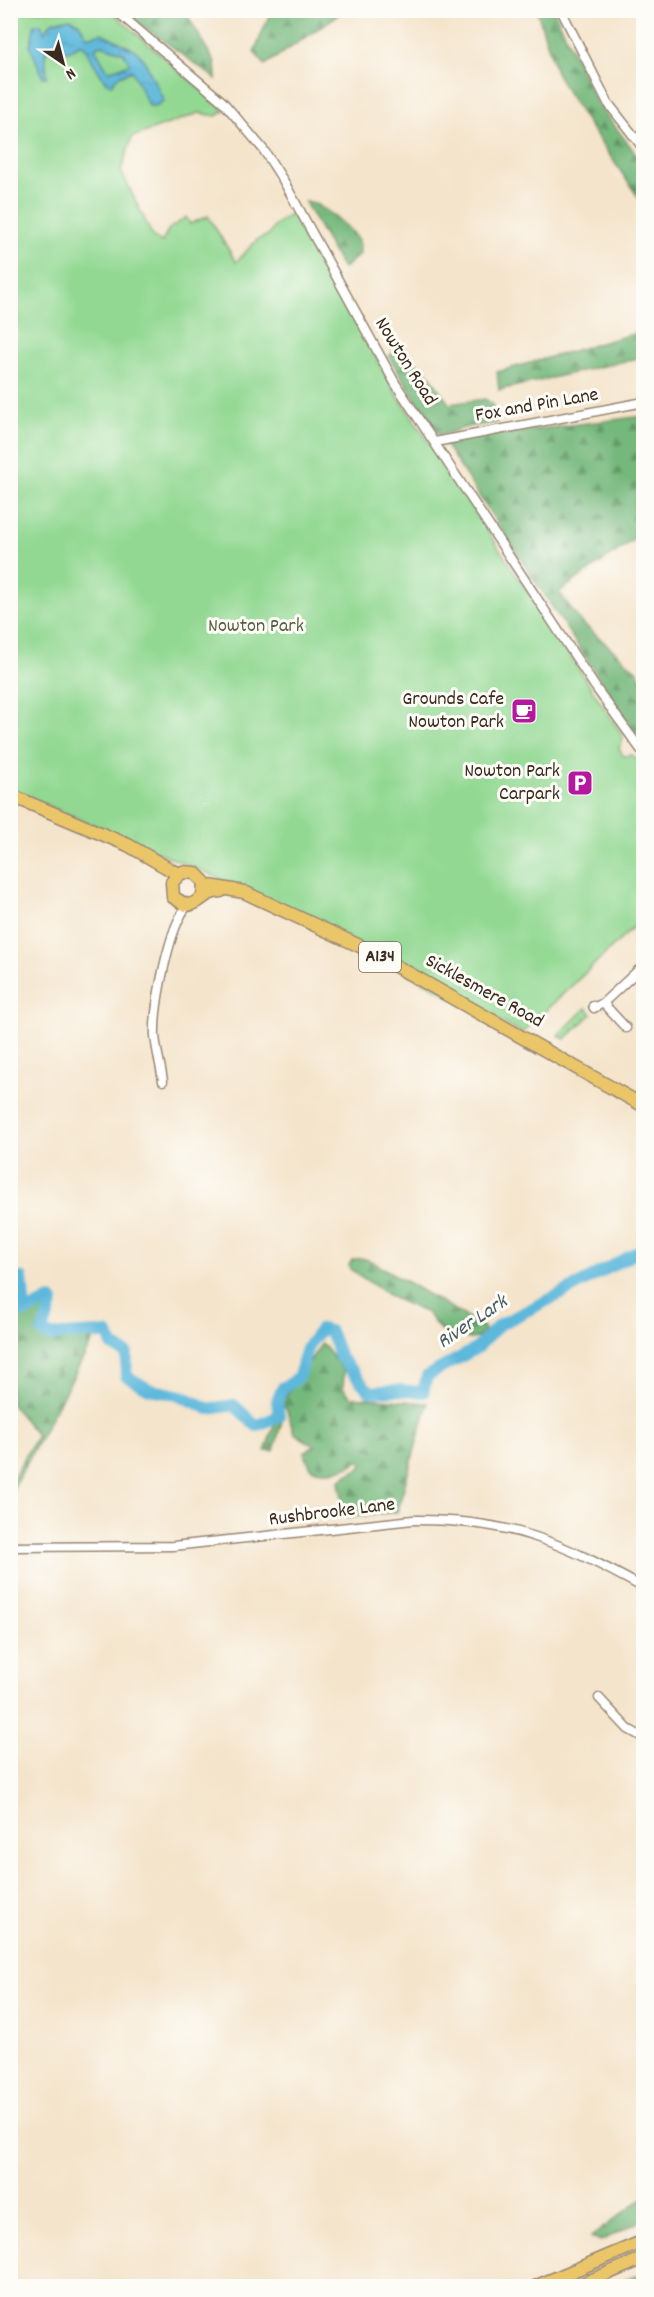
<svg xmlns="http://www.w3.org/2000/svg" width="654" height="2297" viewBox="0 0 654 2297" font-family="Dekko,sans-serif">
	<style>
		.grass { fill: url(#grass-dots); stroke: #668158; stroke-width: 1.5 }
		.forest { fill: url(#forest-firs); stroke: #58714d; stroke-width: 1.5 }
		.green { fill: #92d892; stroke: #668158; stroke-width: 1.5 }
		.water { fill: url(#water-ripples); stroke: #4c717c; stroke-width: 1.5; fill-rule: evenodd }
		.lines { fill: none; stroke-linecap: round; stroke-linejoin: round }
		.river { stroke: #5db8db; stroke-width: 12 }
		.minor-casing { stroke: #988774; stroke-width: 11 }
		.highway-casing { stroke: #988774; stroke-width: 15 }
		.minor { stroke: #fff; stroke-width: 8 }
		.highway { stroke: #ebc669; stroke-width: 12 }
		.labels { text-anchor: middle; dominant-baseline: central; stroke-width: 6; stroke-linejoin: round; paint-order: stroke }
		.shield { fill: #fdfcf7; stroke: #75695f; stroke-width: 1.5 }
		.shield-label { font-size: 18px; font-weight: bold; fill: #3b2a1e }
		.street-label { font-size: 20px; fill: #3b2a1e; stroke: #fdfcf7 }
		.park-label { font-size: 20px; fill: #555e41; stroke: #fdfcf7 }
		.poi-label { font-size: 20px; fill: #3b2a1e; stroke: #fdfcf7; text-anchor: end }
		.water-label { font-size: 21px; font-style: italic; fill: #475c60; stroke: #fdfcf7 }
	</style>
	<defs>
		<pattern id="grass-dots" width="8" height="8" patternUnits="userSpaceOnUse" patternTransform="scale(1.5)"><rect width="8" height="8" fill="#92d892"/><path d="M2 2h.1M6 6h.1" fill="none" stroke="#7fba7d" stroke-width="1.8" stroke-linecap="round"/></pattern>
		<pattern id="forest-firs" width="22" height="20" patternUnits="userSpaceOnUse" patternTransform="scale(1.5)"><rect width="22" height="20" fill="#75b87c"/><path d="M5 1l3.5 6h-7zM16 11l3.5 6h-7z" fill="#619665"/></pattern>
		<pattern id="water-ripples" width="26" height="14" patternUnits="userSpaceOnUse" patternTransform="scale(1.5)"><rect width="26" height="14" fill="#5db8db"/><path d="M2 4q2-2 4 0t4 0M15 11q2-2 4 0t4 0" fill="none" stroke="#4e96b1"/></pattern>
	</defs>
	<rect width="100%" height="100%" fill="#fdfcf7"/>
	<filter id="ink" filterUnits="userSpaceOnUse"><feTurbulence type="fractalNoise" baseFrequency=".0167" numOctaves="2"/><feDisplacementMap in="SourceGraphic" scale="12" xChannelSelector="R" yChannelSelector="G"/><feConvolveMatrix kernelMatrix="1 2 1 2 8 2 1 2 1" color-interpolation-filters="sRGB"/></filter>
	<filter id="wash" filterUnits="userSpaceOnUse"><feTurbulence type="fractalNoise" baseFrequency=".008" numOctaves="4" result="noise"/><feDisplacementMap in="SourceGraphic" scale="24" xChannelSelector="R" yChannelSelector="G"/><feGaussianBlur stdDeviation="1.35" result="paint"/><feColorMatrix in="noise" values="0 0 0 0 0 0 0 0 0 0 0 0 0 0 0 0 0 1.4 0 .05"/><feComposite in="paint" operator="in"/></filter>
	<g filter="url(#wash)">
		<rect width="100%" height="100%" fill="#f4e4cb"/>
		<!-- grass -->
		<path class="grass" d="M 586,1008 L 592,1014 L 565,1039 L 558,1035 Z"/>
		<!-- forest -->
		<g class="forest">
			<path d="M 123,11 L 185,11 L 215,63 L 216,79 Z"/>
			<path d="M 271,11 L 271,10 L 344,11 L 265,65 L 254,52 Z"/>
			<path d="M 537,11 L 554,11 L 597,103 L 643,163 L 643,204 L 568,94 L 556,72 Z"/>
			<path d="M 304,201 C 317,200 351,228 358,240 C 360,243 360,249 360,254 L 343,269 Z"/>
			<path d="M 643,331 L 643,357 L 499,390 L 497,372 Z"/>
			<path d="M 395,350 L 426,370 L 449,404 L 485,399 L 492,404 L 497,423 L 467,427 L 439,436 L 389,357 Z"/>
			<path d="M 643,416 L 643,533 L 559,592 L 580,621 L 637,671 L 643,684 L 643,745 L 445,444 L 468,438 Z"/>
			<path d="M 361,1258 L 371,1261 L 484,1327 L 484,1331 L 477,1338 L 470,1339 L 449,1334 L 441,1331 L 427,1313 L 393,1298 L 350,1269 L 349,1265 L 352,1260 Z"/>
			<path d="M 11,1276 L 16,1281 L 21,1308 L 29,1311 L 41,1304 L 50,1306 L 39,1334 L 44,1338 L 74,1338 L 87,1333 L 96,1334 L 11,1492 L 11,1482 L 37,1435 L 11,1404 Z"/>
			<path d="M 322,1343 L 344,1371 L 343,1388 L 351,1397 L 428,1403 L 397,1512 L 346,1518 L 339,1482 C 346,1473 356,1472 363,1465 L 359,1460 C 348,1470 324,1474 311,1468 L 304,1452 L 315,1446 L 294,1433 L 286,1407 L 282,1406 L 281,1411 L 284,1413 L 274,1451 L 265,1451 L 283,1400 Z"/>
			<path d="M 643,2198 L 643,2220 L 601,2241 L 591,2237 Z"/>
			<path d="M 643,2274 L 643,2286 L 606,2286 Z"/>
		</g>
		<!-- green -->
		<path class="green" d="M 11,11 L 111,11 L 225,111 L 216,116 L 199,113 L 132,137 L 121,171 L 153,237 L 162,242 L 169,229 L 186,217 L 190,224 L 208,216 L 236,262 L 258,239 L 269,235 L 276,224 L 295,211 L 393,388 L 621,733 L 623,740 L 619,748 L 623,756 L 632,755 L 643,763 L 643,918 L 522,1033 L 252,892 L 11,790 Z"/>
		<!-- water -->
		<path class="water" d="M 70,18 L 79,23 L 87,37 L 102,33 L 135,50 L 143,58 L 164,101 L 155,106 L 149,106 L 132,71 L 117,77 L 112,85 L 106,83 L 82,44 L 68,51 L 48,49 L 45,54 L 47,77 L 43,77 L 30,46 L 35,24 L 41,24 L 44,32 L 52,22 ZM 101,45 L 123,52 L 130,64 L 108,71 L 96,50 L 96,47 Z"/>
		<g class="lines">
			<!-- river -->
			<path class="river" d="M 10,1276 L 22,1278 L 25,1312 L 50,1299 L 53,1302 L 42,1332 L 48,1336 C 59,1335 102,1332 108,1334 L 112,1345 L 127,1354 L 126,1376 L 149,1389 L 182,1396 L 209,1409 L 234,1405 L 256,1426 L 279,1416 L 277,1401 L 283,1387 C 304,1379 300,1367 307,1349 C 310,1342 317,1335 321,1329 L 330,1331 L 340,1357 L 370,1392 L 395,1390 L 423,1392 L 427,1376 L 477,1348 L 499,1325 L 574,1287 L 644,1248"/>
		</g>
	</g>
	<g filter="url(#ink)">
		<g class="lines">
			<!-- minor casing -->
			<g class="minor-casing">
				<g id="minor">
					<path d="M 115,10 L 223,102 L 263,149 L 283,180 L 395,383 L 596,688 L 644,754"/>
					<path d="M 561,10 L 608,103 L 644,149"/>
					<path d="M 435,442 L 644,402"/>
					<path d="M 603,1003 L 626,1028"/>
					<path d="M 593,1006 L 594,1008 L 603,1003 L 644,965"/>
					<path d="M 163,1081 C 161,1066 156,1050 155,1035 C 154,1006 169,925 188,905"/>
					<path d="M 10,1547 L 173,1546 L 413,1520 C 511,1519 560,1542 644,1588"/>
					<path d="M 599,1698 L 628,1729 L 644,1738"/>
				</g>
			</g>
			<!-- highway casing -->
			<g class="highway-casing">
				<g id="highway">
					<path d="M 10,795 L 128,845 L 178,874"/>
					<path d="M 204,885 L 244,892 L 364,948 L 644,1106"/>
					<path d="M 203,895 L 204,882 L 195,873 L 182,872 L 172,882 L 173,897 L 186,905 C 202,904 202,892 221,891"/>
					<path d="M 537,2286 L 644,2241"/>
					<path d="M 578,2286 L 644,2258"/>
				</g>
			</g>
			<!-- minor -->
			<use href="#minor" class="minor"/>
			<!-- highway -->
			<use href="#highway" class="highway"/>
		</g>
	</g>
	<!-- icons -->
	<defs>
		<g id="cafe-square" transform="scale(1.35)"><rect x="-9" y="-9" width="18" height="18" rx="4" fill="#b5179e" stroke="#fdfcf7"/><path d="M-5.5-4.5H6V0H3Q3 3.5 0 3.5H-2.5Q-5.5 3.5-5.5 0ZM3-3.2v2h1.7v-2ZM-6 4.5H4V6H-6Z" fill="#fff"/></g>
		<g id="parking-square" transform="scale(1.35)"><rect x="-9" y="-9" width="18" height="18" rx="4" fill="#b5179e" stroke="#fdfcf7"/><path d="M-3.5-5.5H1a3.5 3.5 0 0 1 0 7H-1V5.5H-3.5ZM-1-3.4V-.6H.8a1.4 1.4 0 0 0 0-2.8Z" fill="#fff"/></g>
	</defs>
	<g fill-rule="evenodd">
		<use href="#cafe-square" x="524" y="711"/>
		<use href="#parking-square" x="580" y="783"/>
	</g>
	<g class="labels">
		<!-- shield labels -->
		<rect class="shield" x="359" y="942" width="42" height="30" rx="4.5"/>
		<g class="shield-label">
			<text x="380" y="957">A134</text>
		</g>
		<!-- street labels -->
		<g class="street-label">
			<text transform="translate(405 362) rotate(58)">Nowton Road</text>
			<text transform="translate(537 406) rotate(-10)">Fox and Pin Lane</text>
			<text transform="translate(484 992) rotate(29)">Sicklesmere Road</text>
			<text transform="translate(332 1513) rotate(-7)">Rushbrooke Lane</text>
		</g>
		<!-- park labels -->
		<g class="park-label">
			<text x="256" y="627">Nowton Park</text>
		</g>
		<!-- poi labels -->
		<g class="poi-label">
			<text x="504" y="700">Grounds Cafe<tspan x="504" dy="23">Nowton Park</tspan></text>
			<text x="560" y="772">Nowton Park<tspan x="560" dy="23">Carpark</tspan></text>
		</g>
		<!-- water labels -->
		<g class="water-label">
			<text transform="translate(473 1323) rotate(-34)">River Lark</text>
		</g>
	</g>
	<!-- margin -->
	<rect width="654" height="2297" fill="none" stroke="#fdfcf7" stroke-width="36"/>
	<!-- north arrow -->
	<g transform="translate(63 63) rotate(145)" stroke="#fdfcf7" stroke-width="4.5" paint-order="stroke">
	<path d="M0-4.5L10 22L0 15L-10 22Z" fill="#3b2a1e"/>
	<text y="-9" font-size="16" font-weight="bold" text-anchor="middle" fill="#3b2a1e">N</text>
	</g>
</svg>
